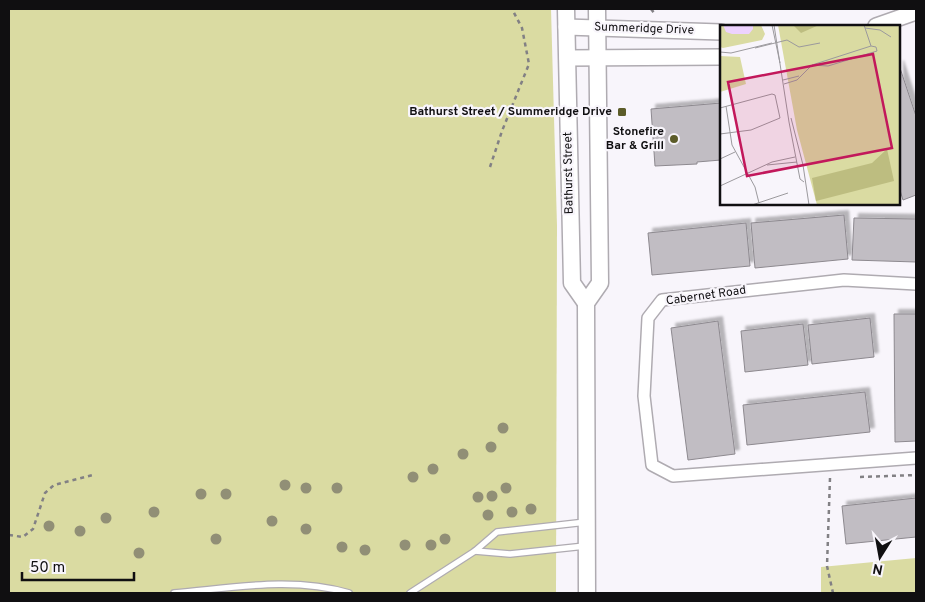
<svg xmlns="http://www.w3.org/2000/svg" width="925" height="602" viewBox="0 0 925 602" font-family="Overpass,sans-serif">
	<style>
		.green { fill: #dadba2 }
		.building { fill: #c1bdc3; stroke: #8d898f; filter: url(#shadow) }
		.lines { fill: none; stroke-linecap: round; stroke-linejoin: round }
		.service-casing { stroke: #afabb1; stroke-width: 8 }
		.minor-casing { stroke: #afabb1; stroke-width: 14 }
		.tertiary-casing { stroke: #afabb1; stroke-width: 18 }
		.secondary-casing { stroke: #afabb1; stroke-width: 19 }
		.path { stroke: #828084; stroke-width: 2.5; stroke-dasharray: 4 4; stroke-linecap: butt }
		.service { stroke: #fff; stroke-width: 5.5 }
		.minor { stroke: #fff; stroke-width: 11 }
		.tertiary { stroke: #fff; stroke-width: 15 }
		.secondary { stroke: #fff; stroke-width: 16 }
		.tree { fill: #918f76 }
		.poi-dot { fill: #5c5c29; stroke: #f8f5fb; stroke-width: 2 }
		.labels { text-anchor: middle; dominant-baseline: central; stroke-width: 4.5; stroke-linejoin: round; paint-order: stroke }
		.street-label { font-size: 12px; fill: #100f11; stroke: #f8f5fb }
		.poi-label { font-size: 12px; font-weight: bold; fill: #100f11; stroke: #f8f5fb; text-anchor: end }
		.inset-road { fill: none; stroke: #9b999d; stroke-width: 1 }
		.view { fill: #c2185b; fill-opacity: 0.15; stroke: #c2185b; stroke-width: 2.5 }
		.inset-edge { fill: none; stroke: #100f11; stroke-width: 2.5 }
	</style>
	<defs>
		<filter id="shadow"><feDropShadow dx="4.5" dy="-4.5" stdDeviation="1" flood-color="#0004"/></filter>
	</defs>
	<rect width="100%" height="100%" fill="#f8f5fb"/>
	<!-- green -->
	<g class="green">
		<path d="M 9,9 L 551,9 L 557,226 L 556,593 L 9,593 Z"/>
		<path d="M 916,558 L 916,593 L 821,593 L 821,567 Z"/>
	</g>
	<!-- building -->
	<g class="building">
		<path d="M 899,65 L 916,116 L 916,195 L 903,200 L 899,187 Z"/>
		<path d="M 721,103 L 721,160 L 697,162 L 697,164 L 655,166 L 651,109 Z"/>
		<path d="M 844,215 L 848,259 L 755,268 L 751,223 Z"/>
		<path d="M 854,218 L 916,219 L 916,262 L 852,260 Z"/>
		<path d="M 746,223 L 750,266 L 652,275 L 648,233 Z"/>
		<path d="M 894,314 L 916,314 L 916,441 L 895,442 Z"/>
		<path d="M 870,318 L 874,357 L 812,364 L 808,325 Z"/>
		<path d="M 718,321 L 735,454 L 688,460 L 671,328 Z"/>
		<path d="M 803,324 L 808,365 L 745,372 L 741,331 Z"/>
		<path d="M 865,392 L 870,432 L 747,445 L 743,405 Z"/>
		<path d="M 916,498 L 916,537 L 846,544 L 842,506 Z"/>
	</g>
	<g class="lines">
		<!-- service casing -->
		<g class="service-casing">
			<g id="service">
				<path d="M 475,551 L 510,554 L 585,546"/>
				<path d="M 174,593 C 232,588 292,576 349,593"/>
				<path d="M 410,593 L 475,551 L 497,532 L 586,522"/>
			</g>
		</g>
		<!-- minor casing -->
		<g class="minor-casing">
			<path id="minor" d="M 916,284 L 844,280 L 662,300 L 648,318 L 644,396 L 652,465 L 673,476 L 916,458"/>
		</g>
		<!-- tertiary casing -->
		<g class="tertiary-casing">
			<g id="tertiary">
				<path d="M 876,26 L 916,12"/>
				<path d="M 566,27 L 721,32"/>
				<path d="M 567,58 L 721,57"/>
			</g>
		</g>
		<!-- secondary casing -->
		<g class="secondary-casing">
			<g id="secondary">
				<path d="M 566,9 L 572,283 L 586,303"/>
				<path d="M 587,593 L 586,303 L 600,283 L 597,9"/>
			</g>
		</g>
		<!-- path -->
		<g class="path">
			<path d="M 651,9 L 655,14"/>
			<path d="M 490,167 L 502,131 L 529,64 L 522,28 L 512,9"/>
			<path d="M 860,477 L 916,475"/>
			<path d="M 830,478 L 827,566 L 833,593"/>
			<path d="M 9,535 L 23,537 L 33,529 L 45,493 L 54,485 L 93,475"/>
		</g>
		<!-- service -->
		<use href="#service" class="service"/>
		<!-- minor -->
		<use href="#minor" class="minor"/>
		<!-- tertiary -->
		<use href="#tertiary" class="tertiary"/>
		<!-- secondary -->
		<use href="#secondary" class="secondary"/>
	</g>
	<!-- trees -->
	<g class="tree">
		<circle cx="503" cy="428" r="5.5"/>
		<circle cx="491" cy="447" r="5.5"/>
		<circle cx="463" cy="454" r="5.5"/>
		<circle cx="433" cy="469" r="5.5"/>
		<circle cx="413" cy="477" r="5.5"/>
		<circle cx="285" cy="485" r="5.5"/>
		<circle cx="306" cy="488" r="5.5"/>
		<circle cx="337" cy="488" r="5.5"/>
		<circle cx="506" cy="488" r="5.5"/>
		<circle cx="201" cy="494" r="5.5"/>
		<circle cx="226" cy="494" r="5.5"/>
		<circle cx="492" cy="496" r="5.5"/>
		<circle cx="478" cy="497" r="5.5"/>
		<circle cx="531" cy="509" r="5.5"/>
		<circle cx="154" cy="512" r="5.5"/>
		<circle cx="512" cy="512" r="5.5"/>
		<circle cx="488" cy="515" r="5.5"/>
		<circle cx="106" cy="518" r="5.5"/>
		<circle cx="272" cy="521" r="5.5"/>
		<circle cx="49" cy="526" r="5.5"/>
		<circle cx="306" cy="529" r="5.5"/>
		<circle cx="80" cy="531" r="5.5"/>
		<circle cx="216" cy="539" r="5.5"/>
		<circle cx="445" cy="539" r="5.5"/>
		<circle cx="405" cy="545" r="5.5"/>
		<circle cx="431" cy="545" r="5.5"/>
		<circle cx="342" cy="547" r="5.5"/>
		<circle cx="365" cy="550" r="5.5"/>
		<circle cx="139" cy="553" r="5.5"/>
	</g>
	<!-- markers -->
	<g class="poi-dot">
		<rect x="617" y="107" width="10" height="10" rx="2.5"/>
		<circle cx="674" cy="139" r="5"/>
	</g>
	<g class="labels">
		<!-- street labels -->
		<g class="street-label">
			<text transform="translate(644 29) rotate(2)">Summeridge Drive</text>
			<text transform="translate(569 173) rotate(-91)">Bathurst Street</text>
			<text transform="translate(706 296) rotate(-8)">Cabernet Road</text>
		</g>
		<!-- poi labels -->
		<g class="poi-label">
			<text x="612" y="112">Bathurst Street / Summeridge Drive</text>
			<text x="664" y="132">Stonefire<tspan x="664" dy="14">Bar &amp; Grill</tspan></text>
		</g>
	</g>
	<!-- overview -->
	<g transform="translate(720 25)">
		<rect width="180" height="180" fill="#f8f5fb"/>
		<path d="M 0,0 L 41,0 L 45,9 L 42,15 L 3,23 L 0,22 ZM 58,0 L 180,0 L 180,180 L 97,180 L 77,105 ZM 0,31 L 20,32 L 26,59 L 0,67 Z" fill="#dadba2"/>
		<path d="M 73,0 L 99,0 L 81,8 ZM 167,124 L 174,156 L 96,176 L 92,153 L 152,138 Z" fill="#bdbd80"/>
		<path d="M 3,0 L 33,0 L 33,4 L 29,9 L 12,9 L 6,7 Z" fill="#edd2fe"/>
		<path class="inset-road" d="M 52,0 L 60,38M 54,0 L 69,97 L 80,154 L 84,157M 144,0 L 151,21M 145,3 L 160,5 L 171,12M 35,23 L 67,15 L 79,22 L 100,18M 0,27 L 11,28 L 52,18M 63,55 L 79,51M 64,59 L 77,55 L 92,40 L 108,41 L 157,26 L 156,22 L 151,21 L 92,40M 6,81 L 12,120 L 35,162 L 39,178M 0,83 L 52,69 L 55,70 L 60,93 L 31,105 L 0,109M 71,93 L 83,140 L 89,180M 0,134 L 15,127M 47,140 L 77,137M 0,161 L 52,137 L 75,132M 32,180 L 68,168"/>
		<path class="view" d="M 153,29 L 172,123 L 27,151 L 8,57 Z"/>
		<rect width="180" height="180" class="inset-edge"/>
	</g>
	<!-- border -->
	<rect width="925" height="602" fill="none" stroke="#100f11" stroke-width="20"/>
	<!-- north arrow -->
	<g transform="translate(880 557) rotate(191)" stroke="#f8f5fb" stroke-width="4" paint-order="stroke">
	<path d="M0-4L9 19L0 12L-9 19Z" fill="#100f11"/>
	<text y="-8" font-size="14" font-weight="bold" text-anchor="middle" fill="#100f11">N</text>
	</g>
	<!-- scale -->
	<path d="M22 572v8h112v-8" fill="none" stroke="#100f11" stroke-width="2.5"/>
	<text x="30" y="572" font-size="15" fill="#100f11" stroke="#f8f5fb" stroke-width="4" paint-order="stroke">50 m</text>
</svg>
